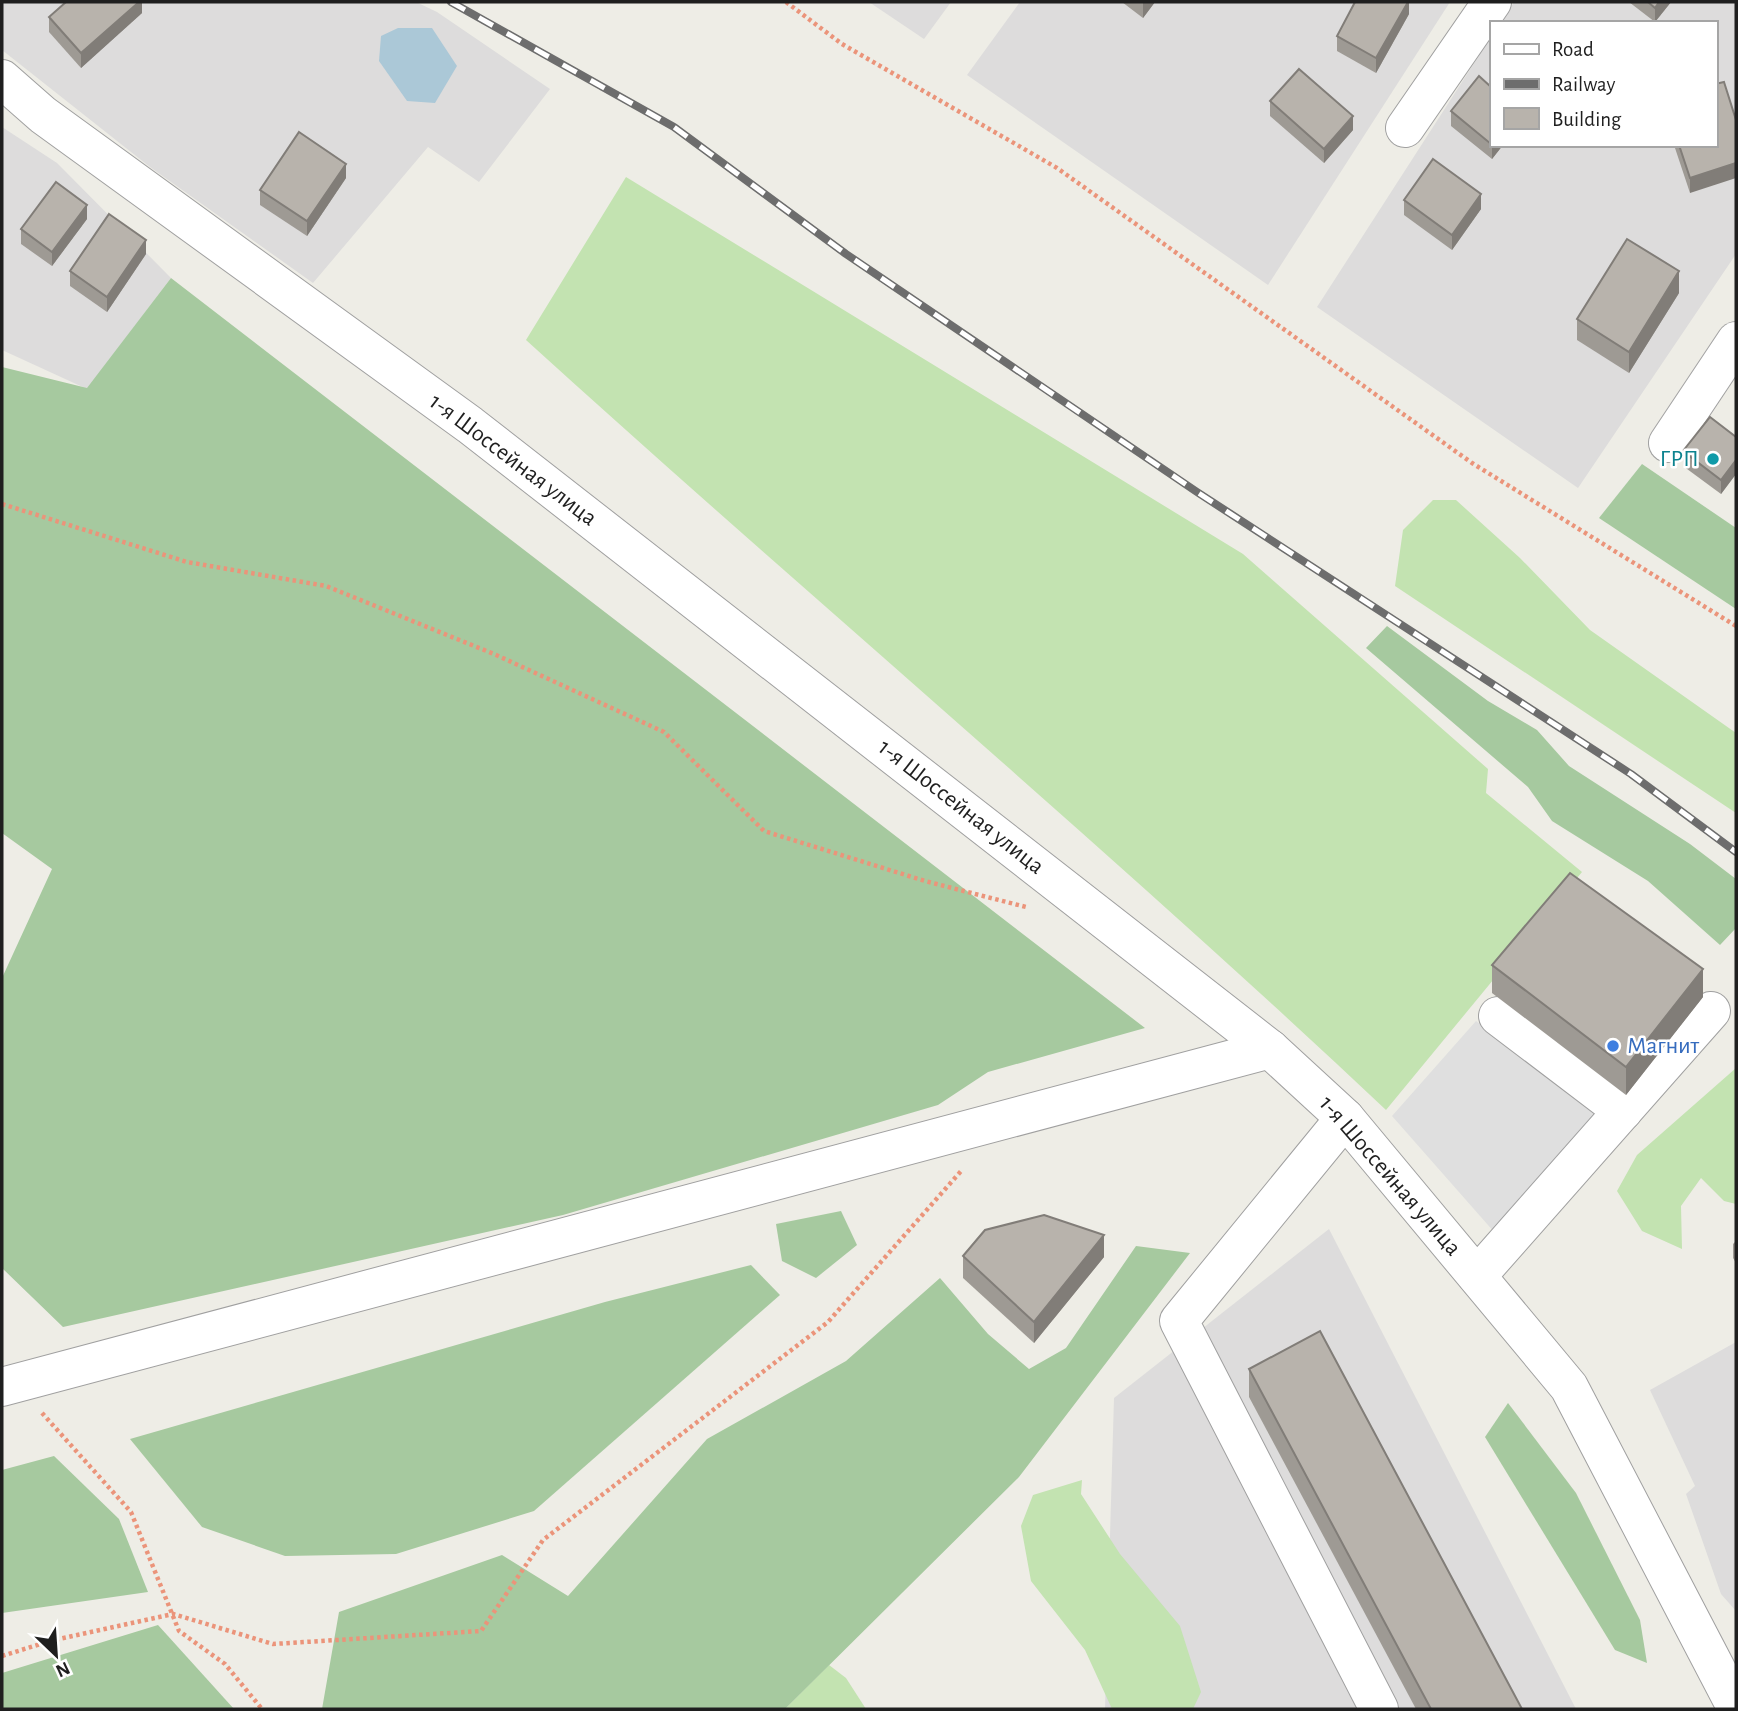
<svg xmlns="http://www.w3.org/2000/svg" width="1738" height="1711" viewBox="0 0 1738 1711" font-family="'Alegreya Sans',sans-serif">
	<style>
		.residential { fill: #dddcdc }
		.grass { fill: #c3e3b1 }
		.forest { fill: #a6c99f }
		.parking { fill: #dfdfdf }
		.water { fill: #abc8d7 }
		.lines { fill: none; stroke-linecap: round; stroke-linejoin: round }
		.minor-casing { stroke: #a0a0a0; stroke-width: 40 }
		.path { stroke: #eb947a; stroke-width: 4.5; stroke-dasharray: 3.5 3.5; stroke-linecap: butt }
		.minor { stroke: #fff; stroke-width: 38 }
		.rail-casing { stroke: #6d6d6d; stroke-width: 8 }
		.rail { stroke: #fff; stroke-width: 5; stroke-dasharray: 16; stroke-linecap: butt }
		.wall { fill: #9e9a94 }
		.shaded-wall { fill: #817d78 }
		.building { fill: #b8b3ac; stroke: #817d78; stroke-width: 2 }
		.culture-dot { fill: #0f9aa8; stroke: #fff; stroke-width: 2.5 }
		.shop-dot { fill: #3f7fe0; stroke: #fff; stroke-width: 2.5 }
		.labels { text-anchor: middle; dominant-baseline: central; stroke-width: 5; stroke-linejoin: round; paint-order: stroke }
		.culture-label { font-size: 24px; fill: #0d838f; stroke: #fff; text-anchor: end }
		.street-label { font-size: 24px; fill: #1f1f1f; stroke: #fff }
		.shop-label { font-size: 24px; fill: #366cbe; stroke: #fff; text-anchor: start }
	</style>
	<rect width="100%" height="100%" fill="#eeede6"/>
	<!-- residential -->
	<g class="residential">
		<path d="M 2,2 L 416,2 L 437,12 L 550,89 L 479,182 L 428,147 L 313,283 L 150,167 L 2,50 Z"/>
		<path d="M 869,2 L 951,2 L 924,39 Z"/>
		<path d="M 1020,2 L 1450,2 L 1268,285 L 967,75 Z"/>
		<path d="M 1514,2 L 1736,2 L 1736,254 L 1578,488 L 1317,307 L 1491,37 L 1491,145 L 1715,145 L 1715,23 L 1501,23 Z"/>
		<path d="M 2,127 L 57,163 L 171,278 L 87,389 L 2,350 Z"/>
		<path d="M 1329,1229 L 1576,1709 L 1105,1709 L 1114,1398 Z"/>
		<path d="M 1736,1342 L 1736,1611 L 1721,1594 L 1686,1494 L 1695,1486 L 1650,1390 Z"/>
	</g>
	<!-- grass -->
	<g class="grass">
		<path d="M 626,177 L 1243,554 L 1488,769 L 1486,793 L 1582,872 L 1386,1110 C 1106,846 811,599 526,340 Z"/>
		<path d="M 1433,500 L 1456,500 L 1520,558 L 1590,630 L 1736,733 L 1736,813 L 1395,586 L 1403,530 Z"/>
		<path d="M 1736,1068 L 1736,1204 L 1724,1201 L 1701,1178 L 1681,1206 L 1682,1249 L 1642,1231 L 1617,1191 L 1637,1155 Z"/>
		<path d="M 1082,1480 L 1081,1494 L 1120,1554 L 1180,1626 L 1201,1692 L 1193,1709 L 1112,1709 L 1085,1650 L 1031,1581 L 1021,1526 L 1033,1495 Z"/>
		<path d="M 829,1665 L 846,1678 L 866,1709 L 785,1709 Z"/>
	</g>
	<!-- forest -->
	<g class="forest">
		<path d="M 171,278 L 1145,1028 L 988,1072 L 938,1105 L 563,1215 L 63,1327 L 2,1268 L 2,978 L 52,869 L 2,833 L 2,367 L 87,388 Z"/>
		<path d="M 1642,464 L 1736,528 L 1736,609 L 1599,518 Z"/>
		<path d="M 1387,626 L 1488,701 L 1537,730 L 1569,766 L 1690,844 L 1736,879 L 1736,928 L 1720,945 L 1648,881 L 1552,821 L 1528,787 L 1366,648 Z"/>
		<path d="M 841,1211 L 857,1245 L 816,1278 L 782,1261 L 776,1224 Z"/>
		<path d="M 1136,1246 L 1190,1253 L 1019,1477 L 785,1709 L 322,1709 L 339,1612 L 502,1555 L 568,1596 L 707,1439 L 846,1361 L 940,1278 L 988,1334 L 1029,1369 L 1066,1348 Z"/>
		<path d="M 751,1265 L 780,1295 L 534,1511 L 396,1554 L 285,1556 L 202,1527 L 130,1439 L 605,1302 Z"/>
		<path d="M 1508,1403 L 1576,1493 L 1640,1620 L 1647,1663 L 1615,1650 L 1485,1437 Z"/>
		<path d="M 54,1456 L 119,1519 L 148,1592 L 2,1613 L 2,1470 Z"/>
		<path d="M 158,1625 L 234,1709 L 2,1709 L 2,1673 Z"/>
	</g>
	<!-- parking -->
	<path class="parking" d="M 1476,1021 L 1601,1114 L 1495,1233 L 1392,1116 Z"/>
	<!-- water -->
	<path class="water" d="M 398,28 L 432,28 L 457,66 L 435,103 L 407,101 L 379,61 L 381,36 Z"/>
	<g class="lines">
		<!-- minor casing -->
		<g class="minor-casing">
			<g id="minor">
				<path d="M 2,79 L 43,115 L 470,425 L 1270,1049 L 1345,1118 L 1569,1387 L 1736,1707"/>
				<path d="M 1405,128 L 1492,2"/>
				<path d="M 1668,443 L 1736,341"/>
				<path d="M 1498,1016 L 1623,1111"/>
				<path d="M 1345,1118 L 1179,1321 L 1379,1709"/>
				<path d="M 1477,1276 L 1711,1011"/>
				<path d="M 2,1387 L 1270,1049"/>
			</g>
		</g>
		<!-- path -->
		<g class="path">
			<path d="M 786,2 L 842,44 L 1057,168 L 1472,463 L 1736,626"/>
			<path d="M 2,504 L 187,562 L 326,586 L 494,654 L 664,732 L 764,831 L 925,881 L 1026,907"/>
			<path d="M 42,1413 L 131,1512 L 179,1631 L 225,1664 L 262,1709"/>
			<path d="M 2,1656 L 50,1641 L 173,1614 L 273,1644 L 481,1631 L 543,1540 L 828,1322 L 962,1170"/>
		</g>
		<!-- minor -->
		<use href="#minor" class="minor"/>
		<!-- rail casing -->
		<g class="rail-casing">
			<path id="rail" d="M 451,2 L 674,127 L 846,254 L 1197,492 L 1631,774 L 1736,852"/>
		</g>
		<!-- rail -->
		<use href="#rail" class="rail"/>
	</g>
	<!-- wall -->
	<g class="wall">
		<path d="M 142,2 L 142,13 L 81,68 L 49,32 L 49,17 Z"/>
		<path d="M 1122,2 L 1155,2 L 1143,18 Z"/>
		<path d="M 1409,2 L 1409,14 L 1376,73 L 1337,51 L 1337,36 Z"/>
		<path d="M 1629,2 L 1671,2 L 1655,22 Z"/>
		<path d="M 1491,87 L 1491,145 L 1503,145 L 1492,159 L 1451,126 L 1451,111 Z"/>
		<path d="M 1270,101 L 1353,130 L 1324,163 L 1270,116 Z"/>
		<path d="M 1674,145 L 1715,145 L 1690,193 Z"/>
		<path d="M 346,178 L 307,236 L 260,205 L 260,190 Z"/>
		<path d="M 1404,200 L 1481,209 L 1452,250 L 1404,215 Z"/>
		<path d="M 87,219 L 52,266 L 21,244 L 21,229 Z"/>
		<path d="M 146,254 L 107,312 L 70,286 L 70,271 Z"/>
		<path d="M 1679,293 L 1629,373 L 1577,340 L 1577,319 Z"/>
		<path d="M 1736,437 L 1736,474 L 1721,494 L 1683,466 L 1683,451 Z"/>
		<path d="M 1492,965 L 1703,997 L 1626,1095 L 1492,993 Z"/>
		<path d="M 1736,1241 L 1736,1263 L 1733,1258 L 1733,1244 Z"/>
		<path d="M 963,1256 L 1104,1257 L 1034,1343 L 963,1278 Z"/>
		<path d="M 1249,1369 L 1522,1709 L 1416,1709 L 1249,1397 Z"/>
	</g>
	<!-- shaded-wall -->
	<g class="shaded-wall">
		<path d="M 139,2 L 142,2 L 142,13 L 81,68 L 81,53 Z"/>
		<path d="M 1143,2 L 1155,2 L 1143,18 Z"/>
		<path d="M 1408,2 L 1409,2 L 1409,14 L 1376,73 L 1376,58 Z"/>
		<path d="M 1659,2 L 1671,2 L 1655,22 L 1655,8 Z"/>
		<path d="M 1353,116 L 1353,130 L 1324,163 L 1324,149 Z"/>
		<path d="M 1492,145 L 1503,145 L 1492,159 Z"/>
		<path d="M 1736,163 L 1736,178 L 1690,193 L 1690,178 Z"/>
		<path d="M 346,164 L 346,178 L 307,236 L 307,221 Z"/>
		<path d="M 1481,194 L 1481,209 L 1452,250 L 1452,235 Z"/>
		<path d="M 87,205 L 87,219 L 52,266 L 52,252 Z"/>
		<path d="M 146,240 L 146,254 L 107,312 L 107,297 Z"/>
		<path d="M 1679,271 L 1679,293 L 1629,373 L 1629,352 Z"/>
		<path d="M 1736,460 L 1736,474 L 1721,494 L 1721,480 Z"/>
		<path d="M 1703,969 L 1703,997 L 1626,1095 L 1626,1067 Z"/>
		<path d="M 1104,1235 L 1104,1257 L 1034,1343 L 1034,1322 Z"/>
	</g>
	<!-- building -->
	<g class="building">
		<path d="M 66,2 L 139,2 L 81,53 L 49,17 Z"/>
		<path d="M 1355,2 L 1408,2 L 1376,58 L 1337,36 Z"/>
		<path d="M 1648,2 L 1659,2 L 1655,8 Z"/>
		<path d="M 1299,69 L 1353,116 L 1324,149 L 1270,101 Z"/>
		<path d="M 1479,76 L 1491,87 L 1491,144 L 1451,111 Z"/>
		<path d="M 1724,82 L 1736,120 L 1736,163 L 1690,178 L 1679,145 L 1715,145 L 1715,84 Z"/>
		<path d="M 299,132 L 346,164 L 307,221 L 260,190 Z"/>
		<path d="M 1433,159 L 1481,194 L 1452,235 L 1404,200 Z"/>
		<path d="M 56,182 L 87,205 L 52,252 L 21,229 Z"/>
		<path d="M 109,214 L 146,240 L 107,297 L 70,271 Z"/>
		<path d="M 1627,239 L 1679,271 L 1629,352 L 1577,319 Z"/>
		<path d="M 1710,417 L 1736,437 L 1736,460 L 1721,480 L 1683,451 Z"/>
		<path d="M 1570,873 L 1703,969 L 1626,1067 L 1492,965 Z"/>
		<path d="M 1044,1215 L 1104,1235 L 1034,1322 L 963,1256 L 985,1230 Z"/>
		<path d="M 1320,1331 L 1522,1709 L 1431,1709 L 1249,1369 Z"/>
	</g>
	<!-- markers -->
	<circle class="culture-dot" cx="1713" cy="459" r="7"/>
	<circle class="shop-dot" cx="1613" cy="1046" r="7"/>
	<g class="labels">
		<!-- culture labels -->
		<g class="culture-label">
			<text x="1699" y="459">ГРП</text>
		</g>
		<!-- street labels -->
		<g class="street-label">
			<text transform="translate(513 460) rotate(37)">1-я Шоссейная улица</text>
			<text transform="translate(961 807) rotate(38)">1-я Шоссейная улица</text>
			<text transform="translate(1390 1176) rotate(49)">1-я Шоссейная улица</text>
		</g>
		<!-- shop labels -->
		<g class="shop-label">
			<text x="1627" y="1046">Магнит</text>
		</g>
	</g>
	<!-- border -->
	<rect width="1738" height="1711" fill="none" stroke="#1f1f1f" stroke-width="7"/>
	<!-- legend -->
	<rect x="1490" y="21" width="228" height="126" fill="#ffffff" stroke="#a5a5a5" stroke-width="2"/>
	<rect x="1504" y="44" width="35" height="10" fill="#ffffff" stroke="#a5a5a5" stroke-width="2"/>
	<text x="1552" y="56" font-size="21" fill="#1f1f1f">Road</text>
	<rect x="1504" y="79" width="35" height="10" fill="#6d6d6d" stroke="#a5a5a5" stroke-width="2"/>
	<text x="1552" y="91" font-size="21" fill="#1f1f1f">Railway</text>
	<rect x="1504" y="108" width="35" height="21" fill="#b8b3ac" stroke="#a5a5a5" stroke-width="2"/>
	<text x="1552" y="126" font-size="21" fill="#1f1f1f">Building</text>
	<!-- north arrow -->
	<g transform="translate(56 1655) rotate(155)" stroke="#ffffff" stroke-width="5" paint-order="stroke">
	<path d="M0-5L12 26L0 18L-12 26Z" fill="#1f1f1f"/>
	<text y="-10" font-size="19" font-weight="bold" text-anchor="middle" fill="#1f1f1f">N</text>
	</g>
</svg>
